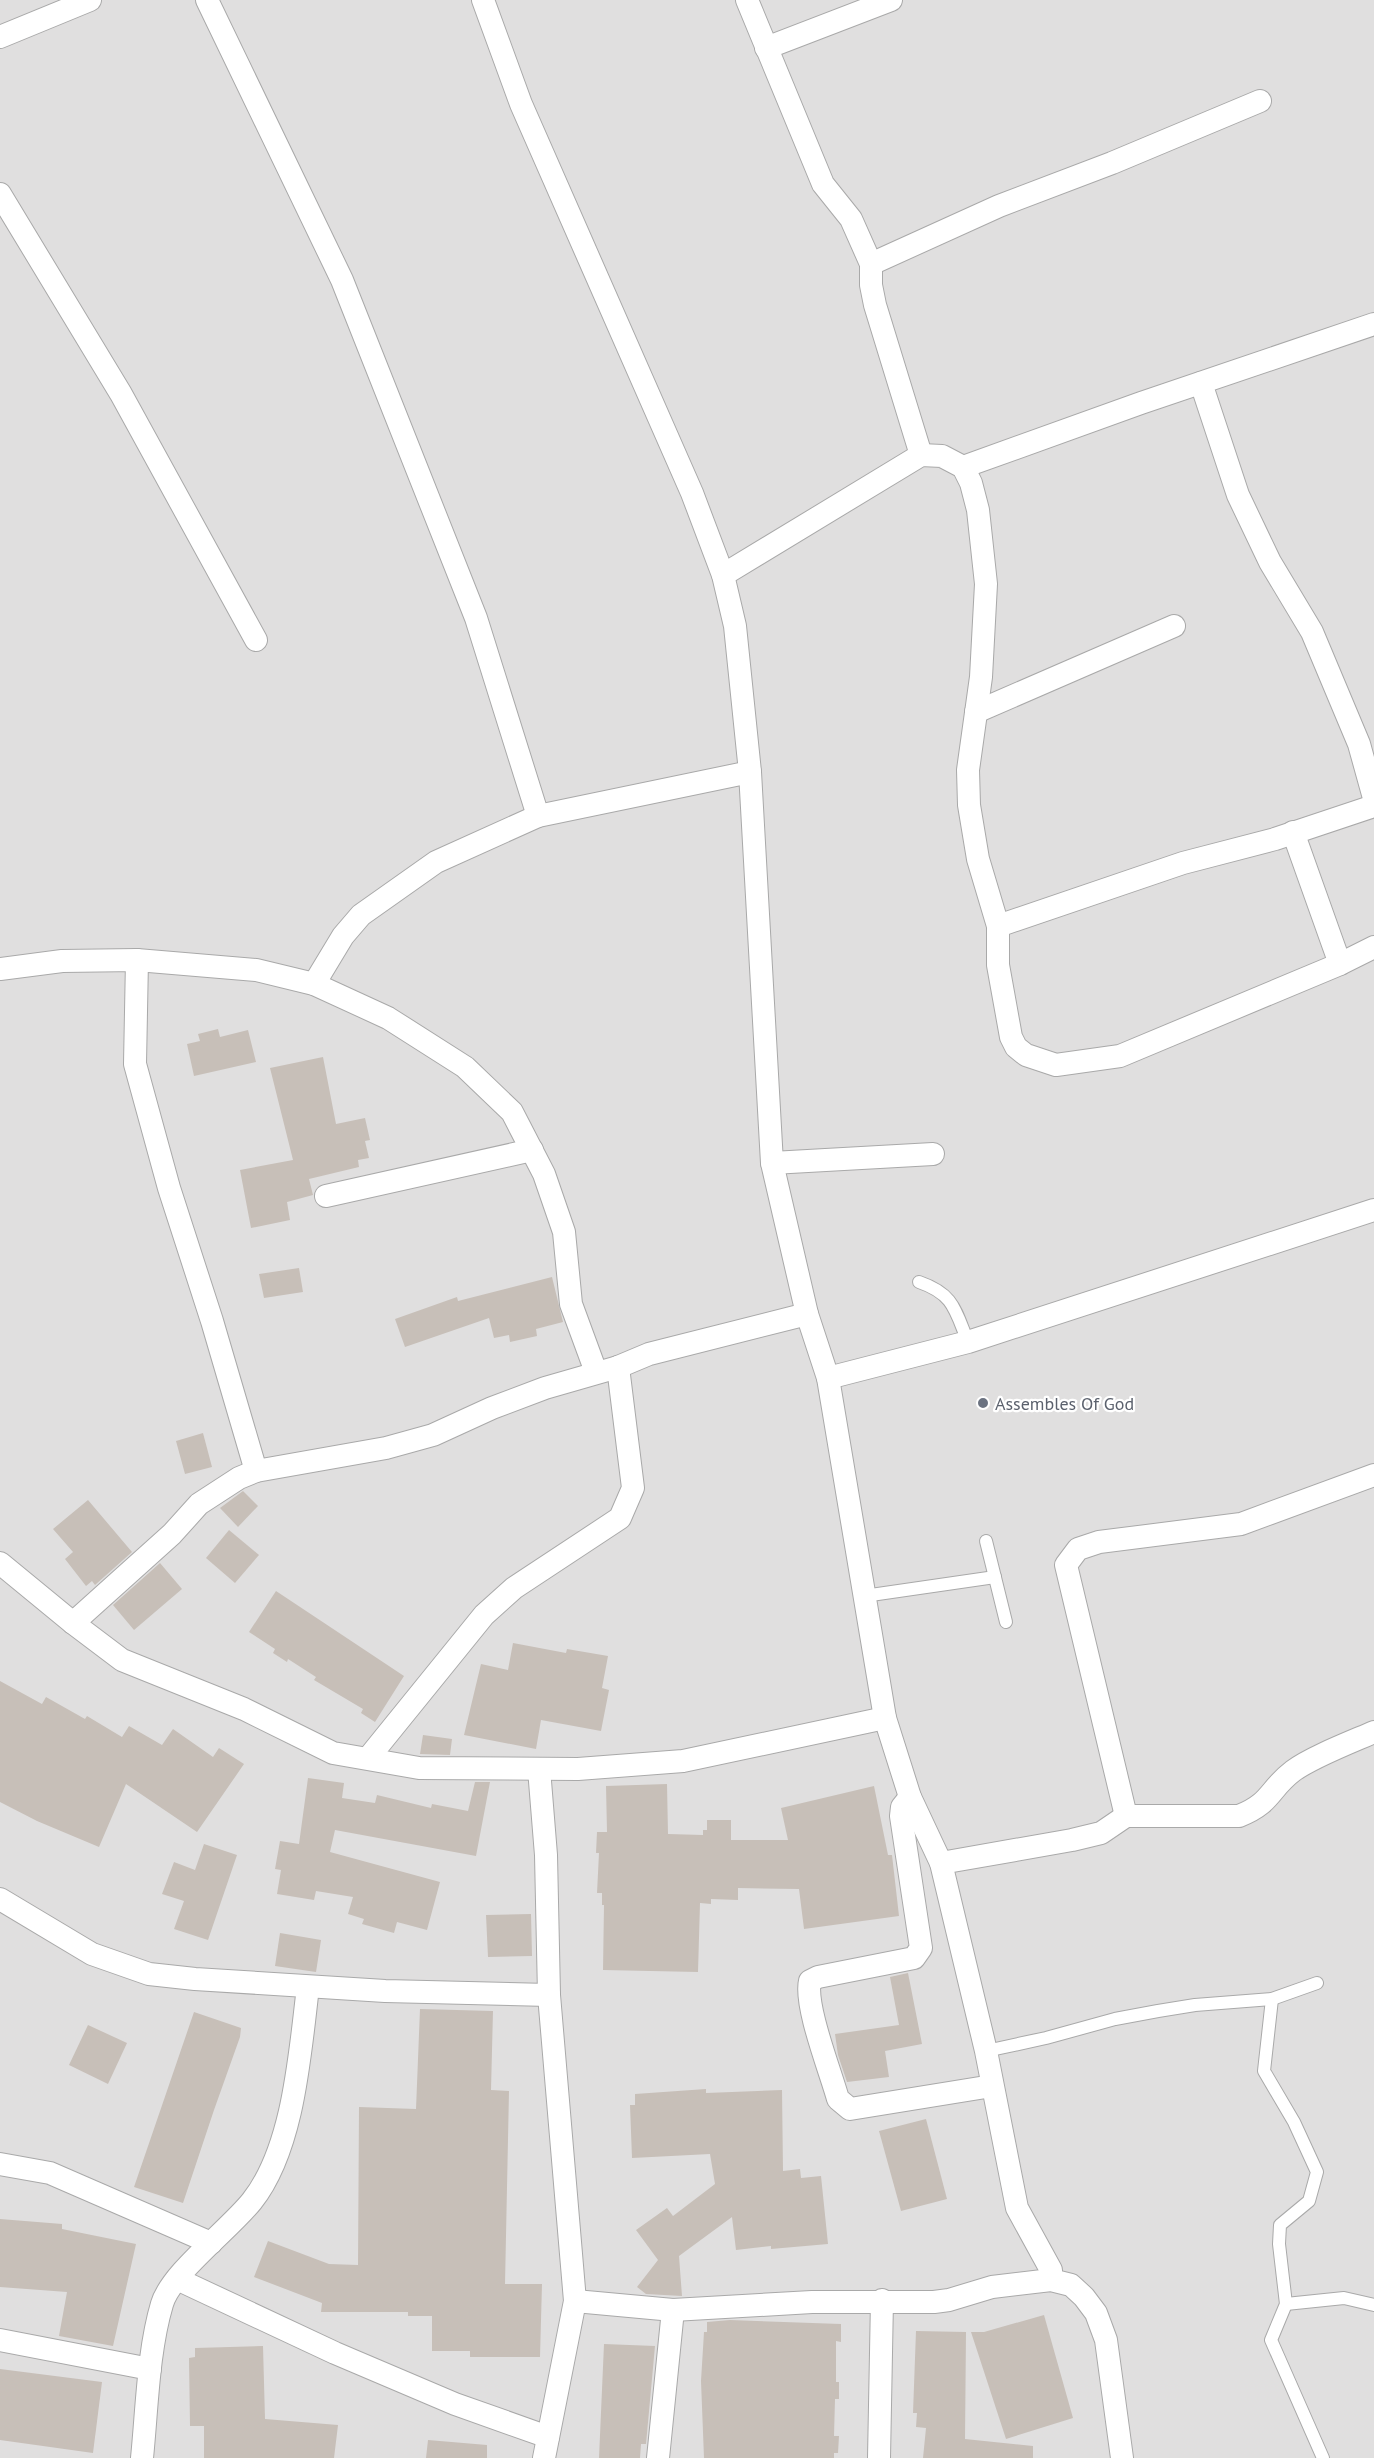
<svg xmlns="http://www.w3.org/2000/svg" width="1374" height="2458" viewBox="0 0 1374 2458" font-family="'PT Sans',sans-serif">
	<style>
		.residential { fill: #e0dfdf }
		.building { fill: #c7bfb8 }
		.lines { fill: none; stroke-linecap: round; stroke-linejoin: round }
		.lane-casing { stroke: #a9a9a9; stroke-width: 14 }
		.street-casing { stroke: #a9a9a9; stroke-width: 24 }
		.lane { stroke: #fff; stroke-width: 12 }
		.street { stroke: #fff; stroke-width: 22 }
		.worship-dot { fill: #6b7280; stroke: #fff; stroke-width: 2 }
		.labels { text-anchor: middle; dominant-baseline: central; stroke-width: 4.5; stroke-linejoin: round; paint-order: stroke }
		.worship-label { font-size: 18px; fill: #5b616d; stroke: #fff; text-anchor: start }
	</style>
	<rect width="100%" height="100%" fill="#f2efe9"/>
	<!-- residential -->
	<rect class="residential" x="0" y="0" width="1374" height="2458"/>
	<!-- building -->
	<g class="building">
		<path d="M 218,1029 L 220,1037 L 248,1030 L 256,1062 L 194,1076 L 187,1044 L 200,1041 L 198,1034 Z"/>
		<path d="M 323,1057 L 336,1124 L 365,1118 L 370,1140 L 365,1141 L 369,1158 L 358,1160 L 359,1167 L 309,1179 L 313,1195 L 287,1202 L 290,1220 L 251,1228 L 240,1170 L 293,1160 L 270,1068 Z"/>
		<path d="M 299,1268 L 303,1292 L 264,1298 L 259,1274 Z"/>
		<path d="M 552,1277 L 563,1322 L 536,1329 L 537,1336 L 510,1342 L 509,1335 L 494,1338 L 489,1318 L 405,1347 L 395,1319 L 457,1297 L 458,1301 Z"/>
		<path d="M 203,1433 L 212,1467 L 185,1474 L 176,1441 Z"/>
		<path d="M 243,1491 L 258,1506 L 238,1527 L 220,1508 Z"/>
		<path d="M 88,1500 L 132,1552 L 95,1585 L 92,1581 L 86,1586 L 65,1559 L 73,1552 L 53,1529 Z"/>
		<path d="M 229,1530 L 259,1555 L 235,1583 L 206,1558 Z"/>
		<path d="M 160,1563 L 182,1589 L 134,1630 L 113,1605 Z"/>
		<path d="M 276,1591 L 404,1676 L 375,1722 L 361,1713 L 363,1709 L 314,1680 L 316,1677 L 288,1659 L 287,1662 L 273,1653 L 275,1649 L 249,1632 Z"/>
		<path d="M 513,1643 L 566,1653 L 567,1649 L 608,1656 L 602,1688 L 609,1690 L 601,1731 L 541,1720 L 536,1749 L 464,1735 L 481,1664 L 508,1670 Z"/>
		<path d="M 0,1681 L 42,1704 L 46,1697 L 85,1719 L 87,1716 L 122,1737 L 129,1726 L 162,1745 L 173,1729 L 213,1757 L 219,1748 L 244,1764 L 197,1832 L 126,1784 L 99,1847 L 37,1821 L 0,1802 Z"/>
		<path d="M 423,1735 L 452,1739 L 450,1755 L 420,1754 Z"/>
		<path d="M 308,1778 L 344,1783 L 342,1798 L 375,1803 L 377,1795 L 431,1808 L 432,1804 L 468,1811 L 475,1782 L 490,1782 L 476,1856 L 335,1830 L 330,1852 L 440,1882 L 427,1930 L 397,1922 L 394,1933 L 362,1924 L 364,1919 L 348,1914 L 353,1897 L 316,1891 L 314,1900 L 277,1894 L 281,1870 L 275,1869 L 280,1841 L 299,1844 Z"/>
		<path d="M 667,1784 L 668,1834 L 703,1835 L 703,1830 L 707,1830 L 707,1820 L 731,1820 L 731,1840 L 788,1840 L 781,1808 L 874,1786 L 888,1855 L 892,1855 L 899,1916 L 804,1929 L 799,1889 L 738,1888 L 738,1900 L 711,1899 L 711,1904 L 700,1903 L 698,1972 L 603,1970 L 604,1905 L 602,1905 L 602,1893 L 597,1893 L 599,1853 L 596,1853 L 597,1832 L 607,1832 L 606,1786 Z"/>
		<path d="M 204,1844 L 237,1855 L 208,1940 L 174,1929 L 184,1901 L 162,1894 L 174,1862 L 195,1870 Z"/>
		<path d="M 531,1914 L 532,1956 L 488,1957 L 486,1915 Z"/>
		<path d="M 280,1933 L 321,1940 L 316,1972 L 275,1966 Z"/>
		<path d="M 908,1973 L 922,2044 L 885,2051 L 889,2077 L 847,2082 L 838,2055 L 835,2034 L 899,2025 L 890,1977 Z"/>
		<path d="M 420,2009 L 493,2011 L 491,2090 L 509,2091 L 505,2284 L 542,2284 L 540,2357 L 470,2357 L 470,2351 L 432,2351 L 432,2316 L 408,2316 L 408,2312 L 321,2312 L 322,2303 L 254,2277 L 268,2241 L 329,2264 L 358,2265 L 359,2107 L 416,2109 Z"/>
		<path d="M 194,2012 L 241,2028 L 240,2037 L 214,2110 L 183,2203 L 134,2187 Z"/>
		<path d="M 88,2025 L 127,2043 L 108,2084 L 69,2065 Z"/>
		<path d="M 706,2089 L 706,2093 L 782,2090 L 783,2171 L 800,2169 L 801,2178 L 821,2176 L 828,2244 L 771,2249 L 771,2246 L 736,2250 L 732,2217 L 679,2256 L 682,2296 L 646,2294 L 637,2287 L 658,2260 L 636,2230 L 667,2208 L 673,2216 L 715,2184 L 710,2154 L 632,2158 L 630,2105 L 635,2105 L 635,2094 Z"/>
		<path d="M 926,2119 L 947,2199 L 901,2211 L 879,2131 Z"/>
		<path d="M 0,2219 L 62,2224 L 62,2229 L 136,2244 L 113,2346 L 59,2336 L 67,2292 L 0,2287 Z"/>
		<path d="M 1044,2315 L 1073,2418 L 1006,2439 L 971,2332 L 984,2332 Z"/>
		<path d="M 730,2320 L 841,2324 L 841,2342 L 836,2341 L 836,2382 L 839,2382 L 839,2399 L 835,2399 L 834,2436 L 839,2436 L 838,2453 L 834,2453 L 834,2458 L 704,2458 L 701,2381 L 704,2332 L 707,2332 L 707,2322 Z"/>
		<path d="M 916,2331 L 966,2332 L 965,2439 L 1033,2446 L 1033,2458 L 923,2458 L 926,2428 L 916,2427 L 917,2413 L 913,2413 Z"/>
		<path d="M 604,2344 L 655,2346 L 646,2444 L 641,2444 L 640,2458 L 599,2458 Z"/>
		<path d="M 263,2346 L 265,2419 L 338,2425 L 334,2458 L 204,2458 L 204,2426 L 190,2426 L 189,2358 L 195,2357 L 195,2348 Z"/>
		<path d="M 0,2369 L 102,2382 L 93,2453 L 0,2440 Z"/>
		<path d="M 428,2440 L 487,2445 L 487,2458 L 426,2458 Z"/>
	</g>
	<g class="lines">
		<!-- lane casing -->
		<g class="lane-casing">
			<g id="lane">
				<path d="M 919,1282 C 954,1294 955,1310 968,1342"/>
				<path d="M 986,1541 L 1006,1622"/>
				<path d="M 864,1596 L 995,1577"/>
				<path d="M 1272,1999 L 1264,2071 L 1294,2122 L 1317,2172 L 1309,2201 L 1280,2225 L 1279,2244 L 1286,2304 L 1271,2340 L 1323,2458"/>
				<path d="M 986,2051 L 1046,2038 L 1115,2019 L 1158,2011 L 1195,2005 L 1272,1999 L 1317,1983"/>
				<path d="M 1286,2304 L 1344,2298 L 1374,2305"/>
			</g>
		</g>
		<!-- street casing -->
		<g class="street-casing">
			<g id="street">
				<path d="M 207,0 L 342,280 L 476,618 L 538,816"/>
				<path d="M 483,0 L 521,104 L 692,493 L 723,575 L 735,626 L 750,772 L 772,1163 L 807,1314 L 828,1378 L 885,1718 L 910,1797 L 941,1863 L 986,2051 L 1017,2208 L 1051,2270 L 1051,2280"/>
				<path d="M 747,0 L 823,184 L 851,219 L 871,264 L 871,285 L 875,305 L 921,455"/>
				<path d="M 0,37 L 90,0"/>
				<path d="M 766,48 L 891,0"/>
				<path d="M 0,194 L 121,394 L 256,640"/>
				<path d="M 871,264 L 999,206 L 1112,163 L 1260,101"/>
				<path d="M 1201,383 L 1238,495 L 1270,562 L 1312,632 L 1359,744 L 1374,798"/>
				<path d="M 963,467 L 1141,403 L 1374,324"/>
				<path d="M 723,575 L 921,455 L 942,456 L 963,467 L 971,483 L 978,510 L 986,584 L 981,677 L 968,770 L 969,805 L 978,859 L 998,926 L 998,965 L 1011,1037 L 1016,1047 L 1026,1055 L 1056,1065 L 1120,1056 L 1340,964 L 1374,947"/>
				<path d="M 976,712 L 1174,626"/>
				<path d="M 1293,832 L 1340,964"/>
				<path d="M 998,926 L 1183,863 L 1275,839 L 1374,806"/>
				<path d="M 137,960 L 135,1064 L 169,1188 L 212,1321 L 256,1471"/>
				<path d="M 0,969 L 62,961 L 137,960 L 256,970 L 314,984 L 388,1018 L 465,1067 L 512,1112 L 544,1174 L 564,1232 L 571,1304 L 596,1372"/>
				<path d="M 314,984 L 343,936 L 361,915 L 436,862 L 538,816 L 750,772"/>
				<path d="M 772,1163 L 933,1154"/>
				<path d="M 326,1196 L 532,1150"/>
				<path d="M 828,1378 L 968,1342 L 1374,1210"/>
				<path d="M 0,1563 L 73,1623 L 122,1660 L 244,1709 L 333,1753 L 419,1768 L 578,1769 L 683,1761 L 885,1718"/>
				<path d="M 73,1623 L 172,1534 L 199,1504 L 239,1478 L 256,1471 L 386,1448 L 433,1435 L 492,1408 L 545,1388 L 618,1367 L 649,1354 L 807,1314"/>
				<path d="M 369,1757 L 484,1615 L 514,1588 L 620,1518 L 633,1488 L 618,1367"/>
				<path d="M 539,1769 L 546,1855 L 549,1995 L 575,2301 L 544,2458"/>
				<path d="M 910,1797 L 902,1807 L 901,1816 L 921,1948 L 914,1958 L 818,1977 L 810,1981 C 804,2005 831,2073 838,2099 L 850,2109 L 992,2086"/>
				<path d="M 1126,1816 L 1066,1565 L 1078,1549 L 1099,1542 L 1241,1524 L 1374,1475"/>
				<path d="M 941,1863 L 1072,1840 L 1101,1833 L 1126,1816 L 1239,1816 C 1272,1803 1269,1789 1293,1771 C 1312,1757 1351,1742 1374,1732"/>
				<path d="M 0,1899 L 92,1954 L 149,1974 L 195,1979 L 385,1991 L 549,1995"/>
				<path d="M 0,2164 L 50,2173 L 211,2243"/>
				<path d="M 177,2279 L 335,2353 L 455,2404 L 548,2437"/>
				<path d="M 575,2301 L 673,2310 L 812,2302 L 934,2302 L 949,2300 L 992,2287 L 1051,2280 L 1071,2285 L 1084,2297 L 1096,2313 L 1106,2340 L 1122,2458"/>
				<path d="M 0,2340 L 150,2369"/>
				<path d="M 142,2458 C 147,2409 148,2351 162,2304 C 171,2273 230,2229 252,2201 C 294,2148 300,2052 308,1987"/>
				<path d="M 658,2458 L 673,2310"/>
				<path d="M 879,2458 L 882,2300"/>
			</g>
		</g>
		<!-- lane -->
		<use href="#lane" class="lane"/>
		<!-- street -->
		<use href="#street" class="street"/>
	</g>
	<!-- markers -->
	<circle class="worship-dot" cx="983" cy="1403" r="6"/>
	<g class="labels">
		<!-- worship labels -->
		<g class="worship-label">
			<text x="995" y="1403">Assembles Of God</text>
		</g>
	</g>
</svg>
